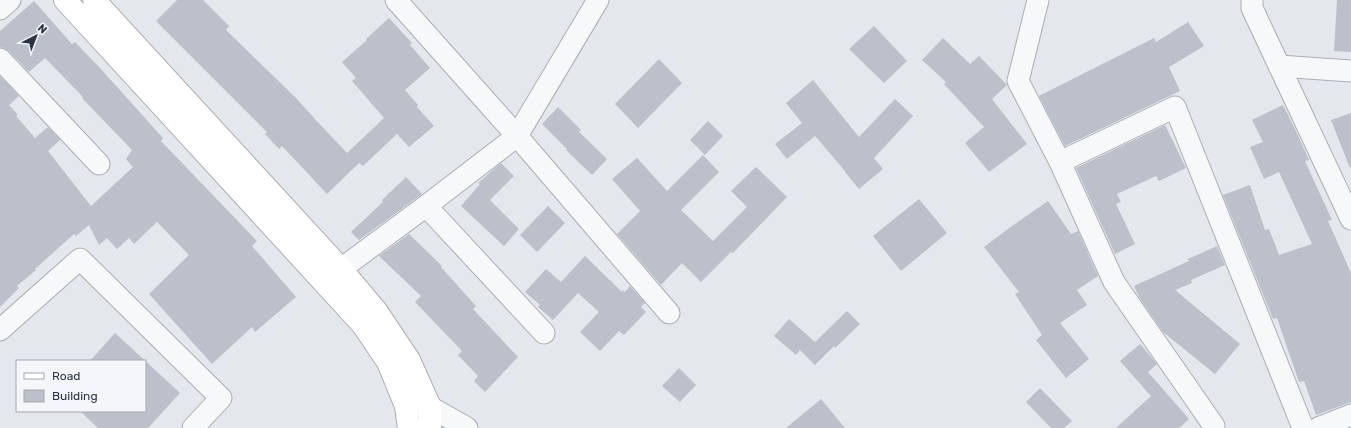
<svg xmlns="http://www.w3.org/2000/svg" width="1351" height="428" viewBox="0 0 1351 428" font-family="Rubik,sans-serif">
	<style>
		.building { fill: #bbc0ca }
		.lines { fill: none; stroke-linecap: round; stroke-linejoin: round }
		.minor-casing { stroke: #a9aeb7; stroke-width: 23 }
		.secondary-casing { stroke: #a9aeb7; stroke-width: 24 }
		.minor { stroke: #f7f8fa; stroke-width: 21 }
		.secondary { stroke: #fff; stroke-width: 22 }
	</style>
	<rect width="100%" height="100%" fill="#e4e7ec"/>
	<!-- building -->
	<g class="building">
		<path d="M 177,0 L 203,0 L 229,26 L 226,30 L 296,98 L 314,118 L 347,153 L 384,118 L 352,81 L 356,78 L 342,62 L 367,40 L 366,39 L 389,18 L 412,43 L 410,45 L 430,68 L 405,90 L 418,105 L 417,107 L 434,126 L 409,147 L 397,134 L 363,166 L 359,163 L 327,194 L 282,146 L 279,149 L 265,134 L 267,132 L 156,21 Z"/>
		<path d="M 1337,0 L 1351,0 L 1351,52 L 1334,51 Z"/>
		<path d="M 34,1 L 72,44 L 75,42 L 100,68 L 163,138 L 161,141 L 257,241 L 252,246 L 296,297 L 255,332 L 252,327 L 212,364 L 149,294 L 189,255 L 157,222 L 134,244 L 129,238 L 117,249 L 107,238 L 99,245 L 89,225 L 76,236 L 74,234 L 35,269 L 36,270 L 17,286 L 19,288 L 0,307 L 0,76 L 19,96 L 9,105 L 18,115 L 16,116 L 35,138 L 48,127 L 60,140 L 48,151 L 91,206 L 133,167 L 126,159 L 132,150 L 82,98 L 83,97 L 45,58 L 29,72 L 9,51 L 4,48 L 0,47 L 0,31 Z"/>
		<path d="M 1188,22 L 1204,46 L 1169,67 L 1180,91 L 1065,146 L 1039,96 L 1154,38 L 1156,42 Z"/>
		<path d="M 874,26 L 907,61 L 884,83 L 849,49 Z"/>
		<path d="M 943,38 L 970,64 L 979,56 L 1007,85 L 992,99 L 1027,144 L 989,172 L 965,143 L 984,127 L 944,84 L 946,82 L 922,60 Z"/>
		<path d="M 659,59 L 682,83 L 638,128 L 615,104 Z"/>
		<path d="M 813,80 L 859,137 L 895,99 L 913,116 L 874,158 L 883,169 L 859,189 L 845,172 L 845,171 L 815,136 L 787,159 L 775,144 L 802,123 L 786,103 Z"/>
		<path d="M 1283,105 L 1295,129 L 1309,160 L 1305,161 L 1332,220 L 1328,221 L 1351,273 L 1351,402 L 1316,415 L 1304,381 L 1299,382 L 1277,318 L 1273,319 L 1223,195 L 1250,185 L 1265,230 L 1269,229 L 1279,255 L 1312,244 L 1279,172 L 1264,179 L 1250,147 L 1263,142 L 1252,120 Z"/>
		<path d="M 558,107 L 581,130 L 579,132 L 607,159 L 592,175 L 566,150 L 567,149 L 542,124 Z"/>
		<path d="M 1351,113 L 1351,167 L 1350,168 L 1331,120 Z"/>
		<path d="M 708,121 L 723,136 L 705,155 L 690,140 Z"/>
		<path d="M 1165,125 L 1186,168 L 1159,181 L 1156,176 L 1117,194 L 1121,202 L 1116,204 L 1135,244 L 1115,254 L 1076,168 Z"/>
		<path d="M 703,155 L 719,172 L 681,210 L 713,241 L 747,207 L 731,191 L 756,167 L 787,197 L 733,253 L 731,252 L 701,282 L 682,263 L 661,285 L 617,234 L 640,211 L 612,179 L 637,158 L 667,191 Z"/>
		<path d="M 501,163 L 514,176 L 490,200 L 519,229 L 504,246 L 461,206 L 480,184 L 478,183 Z"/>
		<path d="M 406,177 L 422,194 L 359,240 L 351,232 L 383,202 L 382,200 Z"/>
		<path d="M 919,199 L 947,233 L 901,271 L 873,236 Z"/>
		<path d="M 1048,201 L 1071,234 L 1078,231 L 1098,276 L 1077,290 L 1087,305 L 1060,323 L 1089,359 L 1066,378 L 1036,340 L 1042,335 L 1015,294 L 1019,292 L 984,247 L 1012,226 Z"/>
		<path d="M 548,206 L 565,223 L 537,252 L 520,235 Z"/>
		<path d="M 409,234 L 442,266 L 441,267 L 476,306 L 473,309 L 518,357 L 485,392 L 474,381 L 478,376 L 458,355 L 462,351 L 415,302 L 421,296 L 379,256 Z"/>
		<path d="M 1217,246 L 1225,265 L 1191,280 L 1192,283 L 1175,290 L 1240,344 L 1215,374 L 1163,332 L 1139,297 L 1134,286 L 1189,261 L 1188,259 Z"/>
		<path d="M 585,256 L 622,292 L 623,290 L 625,292 L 630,286 L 645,303 L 641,307 L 646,312 L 624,335 L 619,331 L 600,351 L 580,332 L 599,312 L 578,293 L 553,320 L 538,307 L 540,305 L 525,292 L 546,269 L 561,282 Z"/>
		<path d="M 847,311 L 860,324 L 835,348 L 834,346 L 815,365 L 800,350 L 796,355 L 774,336 L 789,319 L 815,342 Z"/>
		<path d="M 115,333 L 180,393 L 148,428 L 98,428 L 80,411 L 145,411 L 145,361 L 90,361 Z"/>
		<path d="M 1140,344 L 1157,364 L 1148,372 L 1189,419 L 1179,428 L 1116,428 L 1151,396 L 1120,361 Z"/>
		<path d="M 679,368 L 696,385 L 680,402 L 662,386 Z"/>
		<path d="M 1040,388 L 1072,421 L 1064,428 L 1051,428 L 1026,402 Z"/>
		<path d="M 821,399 L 845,428 L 786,428 Z"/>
	</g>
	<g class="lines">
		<!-- minor casing -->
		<g class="minor-casing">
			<g id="minor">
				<path d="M 598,0 L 517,136 L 669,313"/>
				<path d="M 1038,0 L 1018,81 L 1060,162 L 1114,282 L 1214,426"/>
				<path d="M 1252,0 L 1252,8 L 1351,219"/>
				<path d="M 0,9 L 10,0"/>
				<path d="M 0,59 L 99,164"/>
				<path d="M 1279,66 L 1351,71"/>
				<path d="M 1060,162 L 1175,107 L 1303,428"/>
				<path d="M 426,206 L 544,333"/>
				<path d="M 341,269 L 426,206 L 517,136 L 396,0"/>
				<path d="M 0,330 L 80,259 L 221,398 L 193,428"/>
				<path d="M 415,406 L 430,407 L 467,428"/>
				<path d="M 1318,428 L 1351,415"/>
			</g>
		</g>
		<!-- secondary casing -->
		<g class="secondary-casing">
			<g id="secondary">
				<path d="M 65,0 L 363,325 L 388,362 L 406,406 L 409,428"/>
				<path d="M 94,0 L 341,269 L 377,312 L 409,360 L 430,407 L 430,428"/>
			</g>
		</g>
		<!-- minor -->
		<use href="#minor" class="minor"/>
		<!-- secondary -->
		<use href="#secondary" class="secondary"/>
	</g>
	<!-- legend -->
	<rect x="16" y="360" width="130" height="52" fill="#f4f6f9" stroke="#a4a8b1"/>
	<rect x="24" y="373" width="20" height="6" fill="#ffffff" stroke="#a4a8b1"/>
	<text x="52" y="380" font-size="12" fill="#2b3445">Road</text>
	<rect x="24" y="390" width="20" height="12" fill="#bbc0ca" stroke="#a4a8b1"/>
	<text x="52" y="400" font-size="12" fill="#2b3445">Building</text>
	<!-- north arrow -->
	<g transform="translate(36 36) rotate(42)" stroke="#f4f6f9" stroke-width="3" paint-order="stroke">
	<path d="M0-3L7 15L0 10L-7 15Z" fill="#2b3445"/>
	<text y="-6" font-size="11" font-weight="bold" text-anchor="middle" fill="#2b3445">N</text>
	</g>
</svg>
